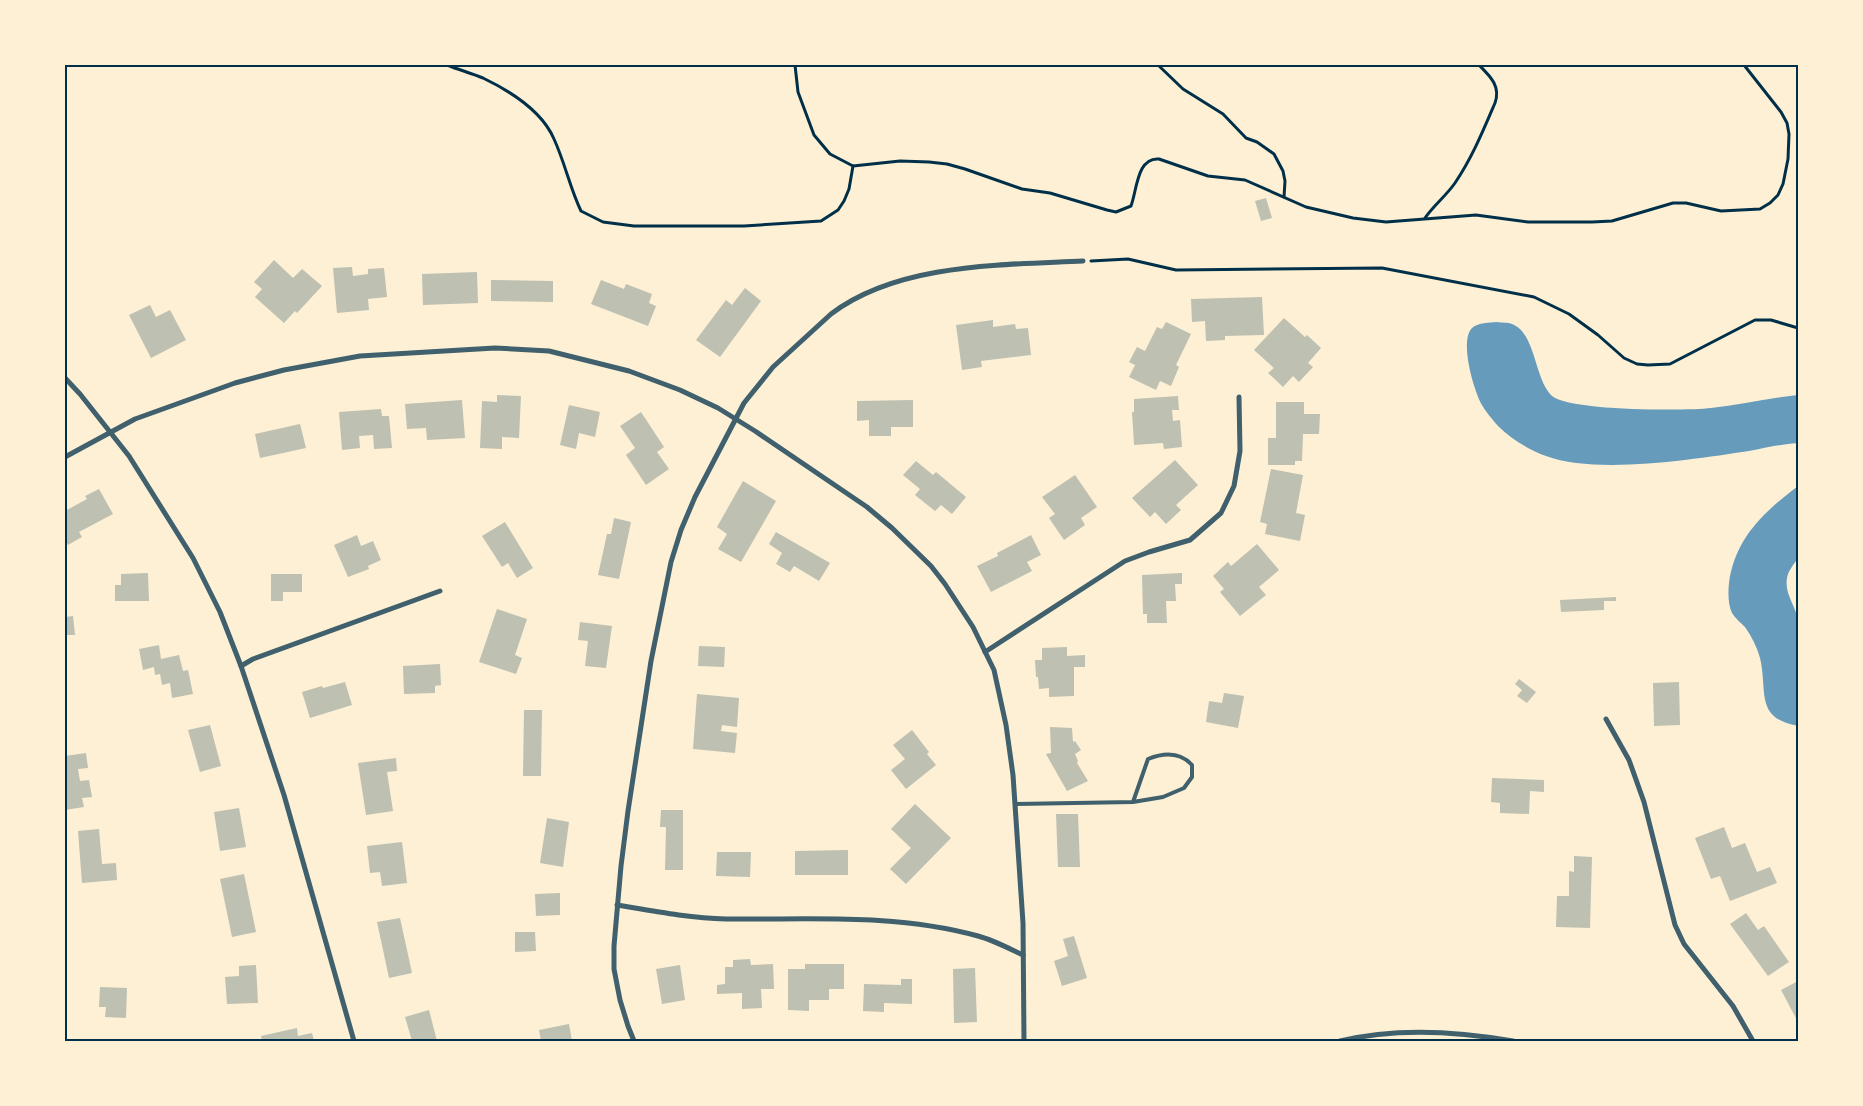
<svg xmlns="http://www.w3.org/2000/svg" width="1863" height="1106" viewBox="0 0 1863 1106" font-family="'Exo 2',sans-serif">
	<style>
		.water { fill: #669bbc }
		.building { fill: #bec0b2 }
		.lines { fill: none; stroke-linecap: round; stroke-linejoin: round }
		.path { stroke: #003049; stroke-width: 3 }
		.service { stroke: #3f606c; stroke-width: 4 }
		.minor { stroke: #3f606c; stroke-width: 5 }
		.neatline { fill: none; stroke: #003049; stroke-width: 2 }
	</style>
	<rect width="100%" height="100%" fill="#fdf0d5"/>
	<!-- water -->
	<g class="water">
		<path d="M 1497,322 C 1502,323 1508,322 1512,324 C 1536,333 1534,379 1552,396 C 1569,411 1686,411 1711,408 C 1740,405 1769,398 1798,395 L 1798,443 C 1781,444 1766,448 1749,451 C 1695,459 1597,475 1546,456 C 1529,450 1511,439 1498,426 C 1493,420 1486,412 1482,405 C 1474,391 1459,341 1472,328 C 1479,322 1489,323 1497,322 Z"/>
		<path d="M 1798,486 L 1798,558 C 1794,564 1788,571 1787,578 C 1784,595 1797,607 1798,622 C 1801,657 1798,692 1798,726 C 1754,718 1768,691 1760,658 C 1757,647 1752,637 1745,627 C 1741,623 1735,618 1732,613 C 1728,605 1728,592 1729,583 C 1735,538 1764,512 1798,486 Z"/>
	</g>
	<!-- building -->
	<g class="building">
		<path d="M 1266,198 L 1272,218 L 1261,221 L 1255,201 Z"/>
		<path d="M 274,260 L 293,278 L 302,269 L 322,286 L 297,313 L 295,311 L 284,323 L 255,297 L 262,289 L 254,282 Z"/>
		<path d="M 352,267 L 353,276 L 368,274 L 368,269 L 384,268 L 387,297 L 368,299 L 369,310 L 337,313 L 333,268 Z"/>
		<path d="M 477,272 L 478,303 L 423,305 L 422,274 Z"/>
		<path d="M 491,280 L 553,281 L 553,302 L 491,301 Z"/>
		<path d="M 601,280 L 624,289 L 626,284 L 652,294 L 649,303 L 656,306 L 648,326 L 591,304 Z"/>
		<path d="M 745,288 L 761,301 L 720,357 L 696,340 L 726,300 L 732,305 Z"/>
		<path d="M 1262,297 L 1264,335 L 1225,336 L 1225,340 L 1206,341 L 1205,321 L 1192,322 L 1191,299 Z"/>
		<path d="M 150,305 L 156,317 L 170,310 L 186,340 L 151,358 L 129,315 Z"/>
		<path d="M 1284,318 L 1305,337 L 1307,335 L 1321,348 L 1308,363 L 1313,367 L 1299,382 L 1293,376 L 1283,387 L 1268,373 L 1274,368 L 1254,350 Z"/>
		<path d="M 993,320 L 993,327 L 1015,324 L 1016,329 L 1028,328 L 1031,355 L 981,361 L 982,367 L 962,370 L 956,325 Z"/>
		<path d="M 1166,322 L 1191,334 L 1176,365 L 1179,367 L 1171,386 L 1160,381 L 1156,390 L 1129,377 L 1135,365 L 1129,362 L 1137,347 L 1145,351 L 1157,327 L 1162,329 Z"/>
		<path d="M 497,395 L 521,396 L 519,438 L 502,437 L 502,449 L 480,448 L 482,401 L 497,402 Z"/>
		<path d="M 1178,396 L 1179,410 L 1172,410 L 1173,421 L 1180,420 L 1182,447 L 1164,449 L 1163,443 L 1134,445 L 1132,412 L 1134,412 L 1134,399 Z"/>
		<path d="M 462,400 L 465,438 L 427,440 L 426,428 L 407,429 L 405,404 Z"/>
		<path d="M 913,400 L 913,427 L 891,427 L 891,436 L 869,436 L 869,420 L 857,421 L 857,401 Z"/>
		<path d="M 1276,402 L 1304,402 L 1304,414 L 1320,414 L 1319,434 L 1303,434 L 1302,461 L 1295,461 L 1295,465 L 1268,465 L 1268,438 L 1276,438 Z"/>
		<path d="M 569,405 L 600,412 L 595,437 L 579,433 L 576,449 L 560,445 Z"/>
		<path d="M 381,409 L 382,416 L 389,416 L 392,448 L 374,449 L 373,435 L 359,436 L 360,448 L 342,450 L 339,412 Z"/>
		<path d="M 641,412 L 664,447 L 657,452 L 669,469 L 646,485 L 626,455 L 635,448 L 620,426 Z"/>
		<path d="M 300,424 L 306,448 L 260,458 L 255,434 Z"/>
		<path d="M 1175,460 L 1198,485 L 1176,505 L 1181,510 L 1166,524 L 1155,512 L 1150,517 L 1132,498 Z"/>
		<path d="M 916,461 L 933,475 L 936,472 L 966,497 L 952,514 L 941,505 L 935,511 L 915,495 L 920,489 L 903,475 Z"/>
		<path d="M 1271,469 L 1303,475 L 1296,513 L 1305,515 L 1300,541 L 1265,534 L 1267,524 L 1260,522 Z"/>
		<path d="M 1075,475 L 1097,507 L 1081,518 L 1085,525 L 1064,540 L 1049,518 L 1055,514 L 1042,497 Z"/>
		<path d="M 743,481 L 776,501 L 741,562 L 718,549 L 727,534 L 717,527 Z"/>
		<path d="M 99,489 L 113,514 L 79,532 L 82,537 L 68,545 L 65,540 L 65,511 L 87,499 L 85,496 Z"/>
		<path d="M 614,518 L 631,522 L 619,579 L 598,575 L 607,534 L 611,534 Z"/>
		<path d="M 505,522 L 533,568 L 517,578 L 508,563 L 502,567 L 482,536 Z"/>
		<path d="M 776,532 L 830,563 L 819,581 L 794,566 L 790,572 L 776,564 L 782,553 L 769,544 Z"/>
		<path d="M 357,535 L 361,546 L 373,541 L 381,560 L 368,566 L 369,569 L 348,577 L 334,545 Z"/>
		<path d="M 1031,535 L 1041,555 L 1027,562 L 1032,571 L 991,592 L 977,566 L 998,556 L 997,553 Z"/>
		<path d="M 1257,544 L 1279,570 L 1259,587 L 1266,595 L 1240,616 L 1220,592 L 1224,589 L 1213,576 L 1228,562 L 1231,566 Z"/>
		<path d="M 148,573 L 149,601 L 115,601 L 115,585 L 121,585 L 121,574 Z"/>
		<path d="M 1182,573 L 1182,584 L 1175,584 L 1176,601 L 1166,601 L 1167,623 L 1147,623 L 1147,614 L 1143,614 L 1142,575 Z"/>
		<path d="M 271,574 L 302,574 L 302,592 L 283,592 L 283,601 L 271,601 Z"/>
		<path d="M 1616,597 L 1616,601 L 1604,601 L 1604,610 L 1561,612 L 1560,600 Z"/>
		<path d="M 497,609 L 527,619 L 515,655 L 522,658 L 516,674 L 479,662 Z"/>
		<path d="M 73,616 L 75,635 L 65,635 L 65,617 Z"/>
		<path d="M 580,622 L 612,626 L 606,668 L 585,666 L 588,641 L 578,640 Z"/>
		<path d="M 159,645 L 161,659 L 179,655 L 183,671 L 188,670 L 193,694 L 172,698 L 170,683 L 162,685 L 160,674 L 155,675 L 154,667 L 143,670 L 139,649 Z"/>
		<path d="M 699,646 L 725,647 L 724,667 L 698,666 Z"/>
		<path d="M 1067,647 L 1067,656 L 1085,655 L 1085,667 L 1074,667 L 1074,696 L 1049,697 L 1049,688 L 1039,689 L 1038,677 L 1036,677 L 1035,660 L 1042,660 L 1042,648 Z"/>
		<path d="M 440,664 L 441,685 L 435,686 L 435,693 L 404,694 L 403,666 Z"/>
		<path d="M 1519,679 L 1536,692 L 1527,703 L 1517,696 L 1522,690 L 1515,684 Z"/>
		<path d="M 345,682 L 352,705 L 310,718 L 302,692 L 322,686 L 323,688 Z"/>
		<path d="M 1679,682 L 1680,725 L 1654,726 L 1653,683 Z"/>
		<path d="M 1224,693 L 1244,696 L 1238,728 L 1206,722 L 1209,701 L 1222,703 Z"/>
		<path d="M 697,694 L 739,698 L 737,727 L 722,725 L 721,731 L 737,733 L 735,753 L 693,749 Z"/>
		<path d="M 524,710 L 542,710 L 541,776 L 523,776 Z"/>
		<path d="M 210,725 L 221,766 L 200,772 L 188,730 Z"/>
		<path d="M 1050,727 L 1072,728 L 1073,742 L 1075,741 L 1081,750 L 1075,754 L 1078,761 L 1077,763 L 1088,781 L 1067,791 L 1046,754 L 1051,753 Z"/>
		<path d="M 912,730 L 929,752 L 927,754 L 936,765 L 906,789 L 891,770 L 905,759 L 893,745 Z"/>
		<path d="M 86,753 L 88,768 L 78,769 L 80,781 L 89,780 L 92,797 L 82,798 L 84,807 L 65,810 L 65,756 Z"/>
		<path d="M 396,758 L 397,771 L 387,772 L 393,811 L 366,815 L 358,763 Z"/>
		<path d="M 1492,778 L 1544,780 L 1544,792 L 1530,791 L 1529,814 L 1500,813 L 1500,803 L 1491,802 Z"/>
		<path d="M 915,804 L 951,838 L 906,884 L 890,869 L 911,848 L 891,829 Z"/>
		<path d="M 239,808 L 246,847 L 220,851 L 214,812 Z"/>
		<path d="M 661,810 L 683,810 L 683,870 L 665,870 L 666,827 L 660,827 Z"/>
		<path d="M 1056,814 L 1078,814 L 1080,867 L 1058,867 Z"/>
		<path d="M 547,818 L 569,822 L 563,867 L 540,863 Z"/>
		<path d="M 1724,827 L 1732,848 L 1745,843 L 1757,872 L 1770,867 L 1777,883 L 1730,901 L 1720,876 L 1711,879 L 1695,838 Z"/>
		<path d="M 99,829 L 102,864 L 116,863 L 117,880 L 82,883 L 78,831 Z"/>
		<path d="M 402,842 L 407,883 L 382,886 L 380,872 L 370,873 L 367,846 Z"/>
		<path d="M 848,850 L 848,875 L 795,875 L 795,851 Z"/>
		<path d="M 717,852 L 751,852 L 750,877 L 716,876 Z"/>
		<path d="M 1574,856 L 1592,857 L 1590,928 L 1556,927 L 1557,896 L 1569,896 L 1569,871 L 1574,872 Z"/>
		<path d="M 244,874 L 256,932 L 232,937 L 220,879 Z"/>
		<path d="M 560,893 L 560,915 L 536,916 L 535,894 Z"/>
		<path d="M 1746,913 L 1758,930 L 1764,926 L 1789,962 L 1768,976 L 1730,924 Z"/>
		<path d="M 400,918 L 412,973 L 389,978 L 377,922 Z"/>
		<path d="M 515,932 L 535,932 L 536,951 L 515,952 Z"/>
		<path d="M 1074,936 L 1087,978 L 1062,986 L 1054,961 L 1068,956 L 1063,939 Z"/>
		<path d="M 750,959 L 751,965 L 773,964 L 774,989 L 761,989 L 762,1008 L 742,1009 L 742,993 L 717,994 L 717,985 L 725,984 L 725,967 L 733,967 L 733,960 Z"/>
		<path d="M 805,964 L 844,964 L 844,989 L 829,989 L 829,1000 L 809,1000 L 809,1011 L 788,1010 L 788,969 L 805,969 Z"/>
		<path d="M 256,965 L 258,1003 L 227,1004 L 225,977 L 239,976 L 239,966 Z"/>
		<path d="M 680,965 L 685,1000 L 662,1004 L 656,969 Z"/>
		<path d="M 975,968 L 977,1022 L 954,1023 L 953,969 Z"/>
		<path d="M 901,979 L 912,979 L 912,1004 L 884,1003 L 884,1012 L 863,1011 L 864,984 L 901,985 Z"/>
		<path d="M 1798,981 L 1798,1022 L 1781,990 Z"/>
		<path d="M 100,987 L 127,988 L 126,1018 L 105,1017 L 106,1007 L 99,1007 Z"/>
		<path d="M 429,1010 L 437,1041 L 412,1041 L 405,1017 Z"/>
		<path d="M 569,1024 L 572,1041 L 541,1041 L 539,1030 Z"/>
		<path d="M 297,1028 L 298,1036 L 312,1033 L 314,1041 L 262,1041 L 261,1036 Z"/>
	</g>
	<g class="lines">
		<!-- path -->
		<g class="path">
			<path d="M 447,65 C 459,70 471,73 483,78 C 510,91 542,111 554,139 C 565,163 570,188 581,211 L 603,222 L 634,226 L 744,226 L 821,221 L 838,210 L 844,201 L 849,189 L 853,166"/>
			<path d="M 795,65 L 798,92 L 814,135 L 830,154 L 853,166 L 900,161 L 929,162 L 947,164 L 965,169 L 1022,189 L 1050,193 L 1107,210 L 1116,212 L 1131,206 C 1137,190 1137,157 1159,159 L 1208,176 L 1245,180 L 1306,207 L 1353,218 L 1386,222 L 1476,215 L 1528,222 L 1592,222 L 1612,221 L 1673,203 L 1686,203 L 1721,211 L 1760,209 L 1770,203 L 1778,195 L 1783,184 L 1788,159 L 1789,134 L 1787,123 L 1781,112 L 1744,65"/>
			<path d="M 1158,65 L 1183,89 L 1223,114 L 1246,138 L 1257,142 L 1274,154 L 1283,171 L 1285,181 L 1284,197"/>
			<path d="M 1425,218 C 1434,205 1446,196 1455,183 C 1472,158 1483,131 1495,103 C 1501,86 1490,76 1479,65"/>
			<path d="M 1091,261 L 1128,259 L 1176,270 L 1382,268 L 1534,297 L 1569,314 L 1598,335 L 1624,358 L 1637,364 L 1648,365 L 1670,364 L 1755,320 L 1771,320 L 1798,328"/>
		</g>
		<!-- service -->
		<path class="service" d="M 1015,804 L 1133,802 L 1163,797 L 1184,788 L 1192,777 L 1192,765 C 1180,752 1163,753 1148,759 L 1133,802"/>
		<!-- minor -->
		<g class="minor">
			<path d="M 65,378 L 80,394 L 129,456 L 193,558 L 220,612 L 241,666 L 284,795 L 354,1041"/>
			<path d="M 65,457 L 135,419 L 235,383 L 284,370 L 360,356 L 495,348 L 549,351 L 629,371 L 680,390 L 718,408 L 755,431 L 867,507 L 892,528 L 931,566 L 945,584 L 973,627 L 994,670 L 1006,725 L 1013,775 L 1023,923 L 1024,1041"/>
			<path d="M 985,652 L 1125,561 L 1149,552 L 1190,540 L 1221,513 L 1234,486 L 1240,451 L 1239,397"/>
			<path d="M 241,666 L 253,659 L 440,591"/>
			<path d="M 1606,719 L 1629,760 L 1644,802 L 1675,925 L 1684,944 L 1733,1006 L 1753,1041"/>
			<path d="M 617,905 C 653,911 689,918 726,919 C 810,920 895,913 978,936 C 993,940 1008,948 1023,955"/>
			<path d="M 634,1041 L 628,1026 L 620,1000 L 614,969 L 614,946 L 621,866 L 628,811 L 651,661 L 671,562 L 681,530 L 695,497 L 744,403 L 773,367 L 831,314 C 898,263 1002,265 1083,261"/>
			<path d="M 1340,1041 C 1397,1027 1456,1031 1513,1041"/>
		</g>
	</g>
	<!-- border -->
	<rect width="1863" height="1106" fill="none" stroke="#fdf0d5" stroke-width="132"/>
	<rect x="66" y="66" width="1731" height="974" class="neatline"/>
</svg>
